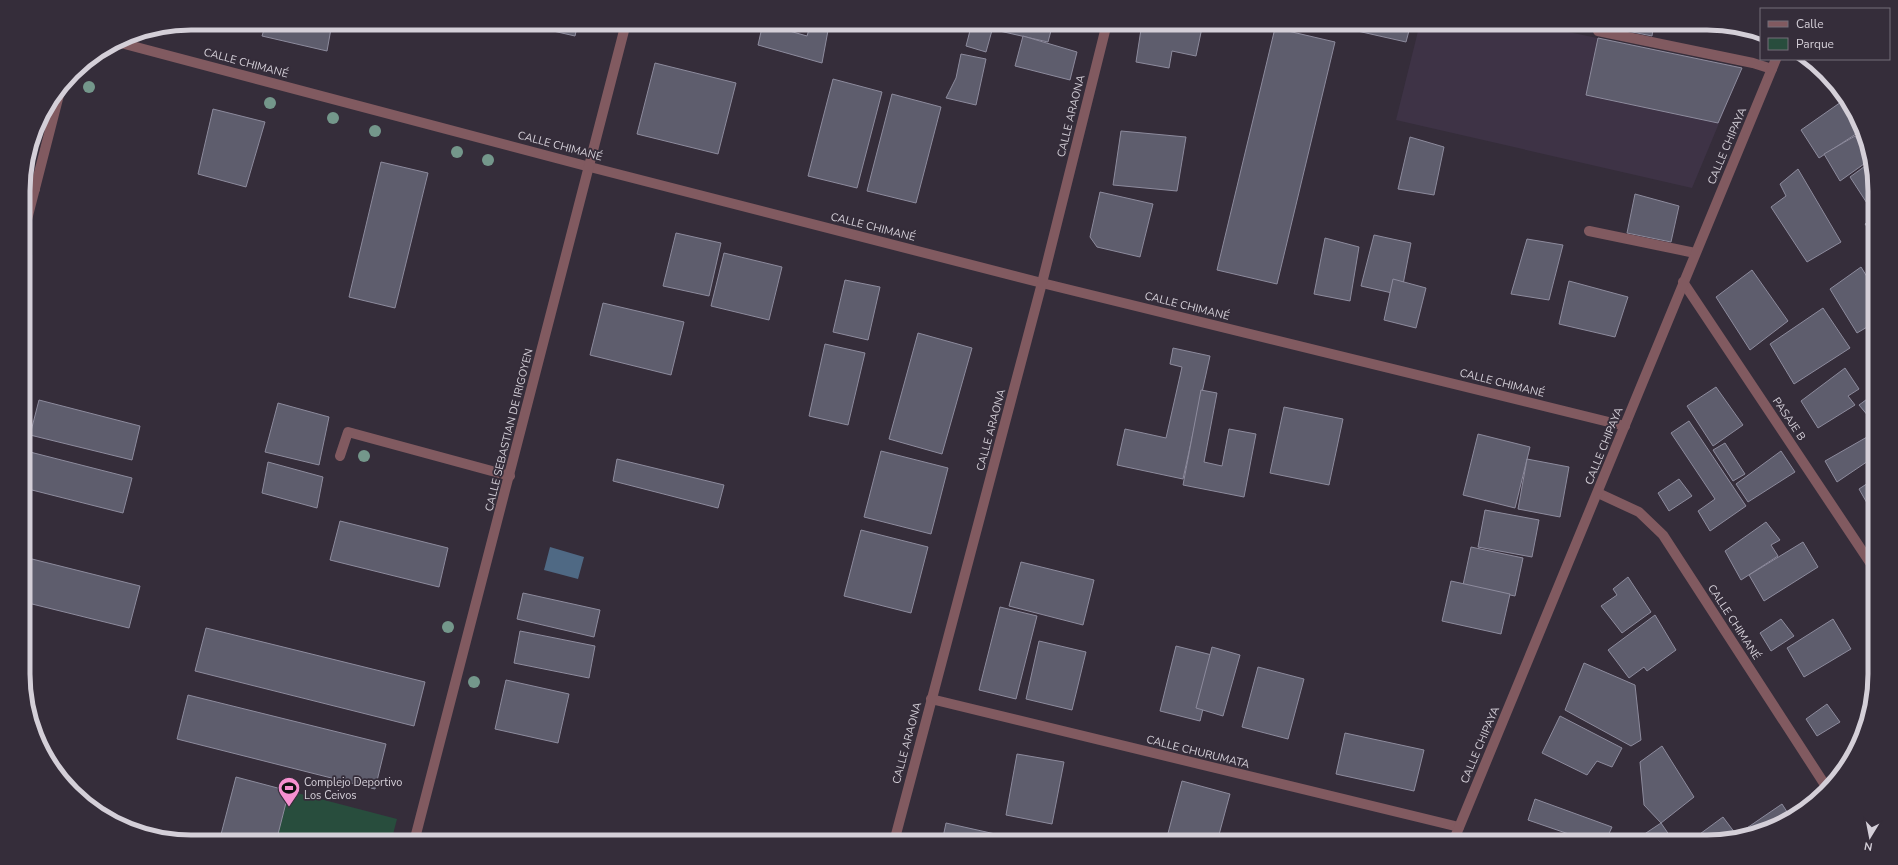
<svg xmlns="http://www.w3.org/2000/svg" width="1898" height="865" viewBox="0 0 1898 865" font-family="'Nunito Sans',sans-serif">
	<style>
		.built { fill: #3e3346 }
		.green { fill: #284d3d }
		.water { fill: #4f6984 }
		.building { fill: #5e5d6d; stroke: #8d8b9d }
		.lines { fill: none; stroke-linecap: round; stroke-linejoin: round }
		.service { stroke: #815a60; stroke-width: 10 }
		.minor { stroke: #815a60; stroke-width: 10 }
		.tertiary { stroke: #815a60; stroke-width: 10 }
		.tree { fill: #74978b }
		.labels { text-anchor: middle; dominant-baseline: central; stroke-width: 3.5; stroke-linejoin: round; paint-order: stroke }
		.street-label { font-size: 11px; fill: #d4cfd8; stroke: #352d3a }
		.poi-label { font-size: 11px; fill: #d4cfd8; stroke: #352d3a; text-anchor: start }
		.rim { fill: none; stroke: #d4cfd8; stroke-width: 5 }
	</style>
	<rect width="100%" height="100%" fill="#352d3a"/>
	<!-- built -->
	<path class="built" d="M 1420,23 L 1525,23 L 1742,68 L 1692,188 L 1396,120 Z"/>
	<!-- green -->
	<path class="green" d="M 236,777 L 397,819 L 391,842 L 219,842 Z"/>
	<!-- water -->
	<path class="water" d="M 550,547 L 584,557 L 578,579 L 544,570 Z"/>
	<!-- building -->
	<g class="building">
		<path d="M 224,23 L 262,23 L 260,30 Z"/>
		<path d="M 266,23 L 332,23 L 327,51 L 262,36 Z"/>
		<path d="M 518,23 L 578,23 L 575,36 Z"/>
		<path d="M 763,23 L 781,23 L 779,28 L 807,36 L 811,23 L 829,25 L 822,63 L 758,45 Z"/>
		<path d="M 972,23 L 994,23 L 986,52 L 966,46 Z"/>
		<path d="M 996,23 L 1053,23 L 1048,42 L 995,30 Z"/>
		<path d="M 1142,23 L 1203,23 L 1196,56 L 1172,51 L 1169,68 L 1136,62 Z"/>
		<path d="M 1322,23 L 1411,23 L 1406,42 Z"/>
		<path d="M 1614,23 L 1654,23 L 1652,36 L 1613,28 Z"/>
		<path d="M 1275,28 L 1335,42 L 1277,284 L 1217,270 Z"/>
		<path d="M 1023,36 L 1077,52 L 1070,80 L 1015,66 Z"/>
		<path d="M 1598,38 L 1742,68 L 1718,123 L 1586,95 Z"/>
		<path d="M 961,54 L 986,59 L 976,105 L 946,98 L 956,78 Z"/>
		<path d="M 655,63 L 736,83 L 718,154 L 637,134 Z"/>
		<path d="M 833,79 L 882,92 L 857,188 L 808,176 Z"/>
		<path d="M 892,94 L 941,107 L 916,203 L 867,191 Z"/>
		<path d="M 1841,102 L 1859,132 L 1819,158 L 1801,130 Z"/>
		<path d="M 213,109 L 265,122 L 246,187 L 198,174 Z"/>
		<path d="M 1121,131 L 1186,137 L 1177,191 L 1113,185 Z"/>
		<path d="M 1855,136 L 1871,159 L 1840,181 L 1824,154 Z"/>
		<path d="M 1410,137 L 1444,147 L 1434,195 L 1398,189 Z"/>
		<path d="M 1872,161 L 1874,169 L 1874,214 L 1850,177 Z"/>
		<path d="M 381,162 L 428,173 L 395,308 L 349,297 Z"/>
		<path d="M 1798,169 L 1841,242 L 1807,262 L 1771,207 L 1786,196 L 1780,184 Z"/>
		<path d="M 1100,192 L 1153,204 L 1140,257 L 1097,247 L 1090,237 Z"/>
		<path d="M 1635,194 L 1679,206 L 1671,242 L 1627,233 Z"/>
		<path d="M 1874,218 L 1874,236 L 1865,224 Z"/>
		<path d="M 676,233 L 721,243 L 709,296 L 663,286 Z"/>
		<path d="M 1374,235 L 1411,243 L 1401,295 L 1361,286 Z"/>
		<path d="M 1325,238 L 1359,247 L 1350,301 L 1314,294 Z"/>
		<path d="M 1527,239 L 1563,245 L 1549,300 L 1511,294 Z"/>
		<path d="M 724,253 L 782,267 L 769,320 L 711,306 Z"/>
		<path d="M 1861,267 L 1874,288 L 1874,323 L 1857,333 L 1830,289 Z"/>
		<path d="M 1752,270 L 1788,321 L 1750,350 L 1716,297 Z"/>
		<path d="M 1393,279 L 1426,288 L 1416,328 L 1384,320 Z"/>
		<path d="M 845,280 L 880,287 L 868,340 L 833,332 Z"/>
		<path d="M 1569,281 L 1628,297 L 1615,337 L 1559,324 Z"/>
		<path d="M 603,303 L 684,322 L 671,375 L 590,355 Z"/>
		<path d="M 1823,308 L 1850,348 L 1794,384 L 1770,344 Z"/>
		<path d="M 918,333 L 972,348 L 942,454 L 889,439 Z"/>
		<path d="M 825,344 L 865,353 L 848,425 L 809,416 Z"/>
		<path d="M 1173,348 L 1210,356 L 1183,479 L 1117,465 L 1125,429 L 1166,438 L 1182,367 L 1170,364 Z"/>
		<path d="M 1845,368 L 1859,389 L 1848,396 L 1855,405 L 1818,428 L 1801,401 Z"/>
		<path d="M 1716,387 L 1743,425 L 1713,446 L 1687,406 Z"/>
		<path d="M 1201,390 L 1217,393 L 1204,462 L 1222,466 L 1229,429 L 1256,434 L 1244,497 L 1183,485 Z"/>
		<path d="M 1874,394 L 1874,423 L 1859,405 Z"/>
		<path d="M 39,400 L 140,426 L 132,460 L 30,435 Z"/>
		<path d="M 278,403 L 329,417 L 319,465 L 265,452 Z"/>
		<path d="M 1284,407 L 1343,419 L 1329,485 L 1270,473 Z"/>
		<path d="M 1689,421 L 1746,506 L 1710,531 L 1698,511 L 1715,499 L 1671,433 Z"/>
		<path d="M 1874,433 L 1874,457 L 1837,482 L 1825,461 Z"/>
		<path d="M 1478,434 L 1530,447 L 1515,508 L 1463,495 Z"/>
		<path d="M 1725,443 L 1745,474 L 1733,481 L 1713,450 Z"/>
		<path d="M 881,451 L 948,468 L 931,534 L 864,517 Z"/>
		<path d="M 1781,451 L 1795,472 L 1748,502 L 1736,484 Z"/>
		<path d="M 30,452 L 132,478 L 123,513 L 24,488 L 24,476 Z"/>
		<path d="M 617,459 L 724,485 L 718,508 L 613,481 Z"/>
		<path d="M 1527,459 L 1569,467 L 1560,517 L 1518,509 Z"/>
		<path d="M 268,462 L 323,477 L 317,508 L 262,493 Z"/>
		<path d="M 1679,479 L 1692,496 L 1669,511 L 1658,493 Z"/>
		<path d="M 1874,479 L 1875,517 L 1859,489 Z"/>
		<path d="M 1485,510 L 1539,520 L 1532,557 L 1478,547 Z"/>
		<path d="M 340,521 L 448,548 L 439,587 L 330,560 Z"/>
		<path d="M 1766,522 L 1780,540 L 1771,545 L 1778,556 L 1741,580 L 1725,551 Z"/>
		<path d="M 861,530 L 928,547 L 911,613 L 844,596 Z"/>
		<path d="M 1803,542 L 1818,567 L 1764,601 L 1749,575 Z"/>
		<path d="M 1471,547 L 1523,558 L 1515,596 L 1463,585 Z"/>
		<path d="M 24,557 L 140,586 L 129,628 L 24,602 Z"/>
		<path d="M 1021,562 L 1094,580 L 1083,625 L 1009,606 Z"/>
		<path d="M 1628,577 L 1651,612 L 1622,633 L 1601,606 L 1617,595 L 1613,589 Z"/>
		<path d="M 1451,581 L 1510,594 L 1501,634 L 1442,621 Z"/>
		<path d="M 523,593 L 600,610 L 594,637 L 517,619 Z"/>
		<path d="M 1000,607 L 1037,616 L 1016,699 L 979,690 Z"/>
		<path d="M 1655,615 L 1676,650 L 1647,671 L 1644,667 L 1629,678 L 1608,650 Z"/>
		<path d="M 1781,619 L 1794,636 L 1771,651 L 1760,633 Z"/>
		<path d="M 1833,619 L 1851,649 L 1804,677 L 1787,648 Z"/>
		<path d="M 206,628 L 425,682 L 414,726 L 195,671 Z"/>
		<path d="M 520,631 L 595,646 L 589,678 L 514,663 Z"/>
		<path d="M 1039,641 L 1086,652 L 1072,710 L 1026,699 Z"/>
		<path d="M 1176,646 L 1216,656 L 1200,721 L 1160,711 Z"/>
		<path d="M 1212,647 L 1240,655 L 1223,716 L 1196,708 Z"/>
		<path d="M 1584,663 L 1635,685 L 1641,740 L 1631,746 L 1565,710 Z"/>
		<path d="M 1258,667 L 1304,679 L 1288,739 L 1242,727 Z"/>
		<path d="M 506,680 L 569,694 L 558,743 L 495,729 Z"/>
		<path d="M 188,695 L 386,744 L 375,789 L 177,739 Z"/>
		<path d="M 1827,704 L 1840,722 L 1817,736 L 1806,719 Z"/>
		<path d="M 1560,716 L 1622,748 L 1612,767 L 1597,761 L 1587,775 L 1542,753 Z"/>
		<path d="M 1345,733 L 1424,750 L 1414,791 L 1336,774 Z"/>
		<path d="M 1863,735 L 1862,739 L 1857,748 L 1853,741 Z"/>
		<path d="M 1662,746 L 1694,797 L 1661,823 L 1644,805 L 1640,762 Z"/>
		<path d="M 1017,754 L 1064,762 L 1052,824 L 1006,815 Z"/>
		<path d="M 236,777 L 289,791 L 276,842 L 219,842 Z"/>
		<path d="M 1182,781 L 1230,794 L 1217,842 L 1185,842 L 1167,837 Z"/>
		<path d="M 1535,799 L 1612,827 L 1605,842 L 1592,842 L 1528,820 Z"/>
		<path d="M 1782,804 L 1791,818 L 1761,833 L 1740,837 L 1738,834 Z"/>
		<path d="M 1723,817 L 1735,833 L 1723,841 L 1718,842 L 1689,842 Z"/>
		<path d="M 946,823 L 1031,842 L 942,842 Z"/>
		<path d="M 1661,823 L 1674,842 L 1648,842 L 1643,835 Z"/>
		<path d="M 1638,838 L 1640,842 L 1631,842 Z"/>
	</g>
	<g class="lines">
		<!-- service -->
		<g class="service">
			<path d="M 1598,31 L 1753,63 L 1772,69"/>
			<path d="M 23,186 L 35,189"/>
			<path d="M 1589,231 L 1695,253"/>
			<path d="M 1683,282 L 1875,570"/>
			<path d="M 340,456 L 348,432 L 510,476"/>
		</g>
		<!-- minor -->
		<g class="minor">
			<path d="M 117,42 L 590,167 L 1042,283 L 1625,426"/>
			<path d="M 23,235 L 60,91"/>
			<path d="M 1598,493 L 1639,512 L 1663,535 L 1827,788"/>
			<path d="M 931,699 L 1459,827"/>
			<path d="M 414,842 L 626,23"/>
			<path d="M 894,842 L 1042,283 L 1107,23"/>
		</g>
		<!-- tertiary -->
		<path class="tertiary" d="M 1453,842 L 1776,59"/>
	</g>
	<!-- trees -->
	<g class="tree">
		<circle cx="89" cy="87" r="6"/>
		<circle cx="270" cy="103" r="6"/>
		<circle cx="333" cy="118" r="6"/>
		<circle cx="375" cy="131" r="6"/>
		<circle cx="457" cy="152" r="6"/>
		<circle cx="488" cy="160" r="6"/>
		<circle cx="364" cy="456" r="6"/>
		<circle cx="448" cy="627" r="6"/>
		<circle cx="474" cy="682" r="6"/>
	</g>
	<!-- icons -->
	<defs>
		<g id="stadium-pin" transform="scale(1.15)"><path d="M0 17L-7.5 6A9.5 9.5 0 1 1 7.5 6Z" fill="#f690d0" stroke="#352d3a"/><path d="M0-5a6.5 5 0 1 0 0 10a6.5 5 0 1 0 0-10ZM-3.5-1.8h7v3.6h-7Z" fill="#111"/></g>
	</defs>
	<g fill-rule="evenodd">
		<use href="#stadium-pin" x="289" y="788"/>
	</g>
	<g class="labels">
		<!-- street labels -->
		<g class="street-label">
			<text transform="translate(246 63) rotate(15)">CALLE CHIMANÉ</text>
			<text transform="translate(1071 116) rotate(-76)">CALLE ARAONA</text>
			<text transform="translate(560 146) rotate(15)">CALLE CHIMANÉ</text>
			<text transform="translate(1727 146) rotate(-67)">CALLE CHIPAYA</text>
			<text transform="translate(873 227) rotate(14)">CALLE CHIMANÉ</text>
			<text transform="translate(1187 306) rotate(14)">CALLE CHIMANÉ</text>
			<text transform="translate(1502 383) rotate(14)">CALLE CHIMANÉ</text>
			<text transform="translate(1789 419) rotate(56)">PASAJE B</text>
			<text transform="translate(509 430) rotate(-76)">CALLE SEBASTIAN DE IRIGOYEN</text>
			<text transform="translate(991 430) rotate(-75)">CALLE ARAONA</text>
			<text transform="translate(1604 446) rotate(-68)">CALLE CHIPAYA</text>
			<text transform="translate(1734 622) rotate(57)">CALLE CHIMANÉ</text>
			<text transform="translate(907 743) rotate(-75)">CALLE ARAONA</text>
			<text transform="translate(1480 745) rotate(-67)">CALLE CHIPAYA</text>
			<text transform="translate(1198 752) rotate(14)">CALLE CHURUMATA</text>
		</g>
		<!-- poi labels -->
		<g class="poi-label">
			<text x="304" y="782">Complejo Deportivo<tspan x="304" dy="13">Los Ceivos</tspan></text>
		</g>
	</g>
	<!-- crop -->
	<path d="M0 0H1898V865H0ZM191 30H1707A161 161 0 0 1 1868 191V674A161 161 0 0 1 1707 835H191A161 161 0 0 1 30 674V191A161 161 0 0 1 191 30Z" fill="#352d3a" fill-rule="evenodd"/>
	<path class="rim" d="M191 30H1707A161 161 0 0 1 1868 191V674A161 161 0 0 1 1707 835H191A161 161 0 0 1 30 674V191A161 161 0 0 1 191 30Z"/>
	<!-- legend -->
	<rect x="1760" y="8" width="130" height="52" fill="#352d3a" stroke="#756e79"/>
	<rect x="1768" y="21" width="20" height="6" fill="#815a60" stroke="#756e79"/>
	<text x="1796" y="28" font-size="12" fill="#d4cfd8">Calle</text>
	<rect x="1768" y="38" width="20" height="12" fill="#284d3d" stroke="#756e79"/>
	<text x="1796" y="48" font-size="12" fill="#d4cfd8">Parque</text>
	<!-- north arrow -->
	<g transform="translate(1870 837) rotate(190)" stroke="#352d3a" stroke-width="3" paint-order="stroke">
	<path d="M0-3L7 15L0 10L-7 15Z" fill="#d4cfd8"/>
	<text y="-6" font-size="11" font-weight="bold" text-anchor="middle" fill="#d4cfd8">N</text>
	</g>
</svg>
